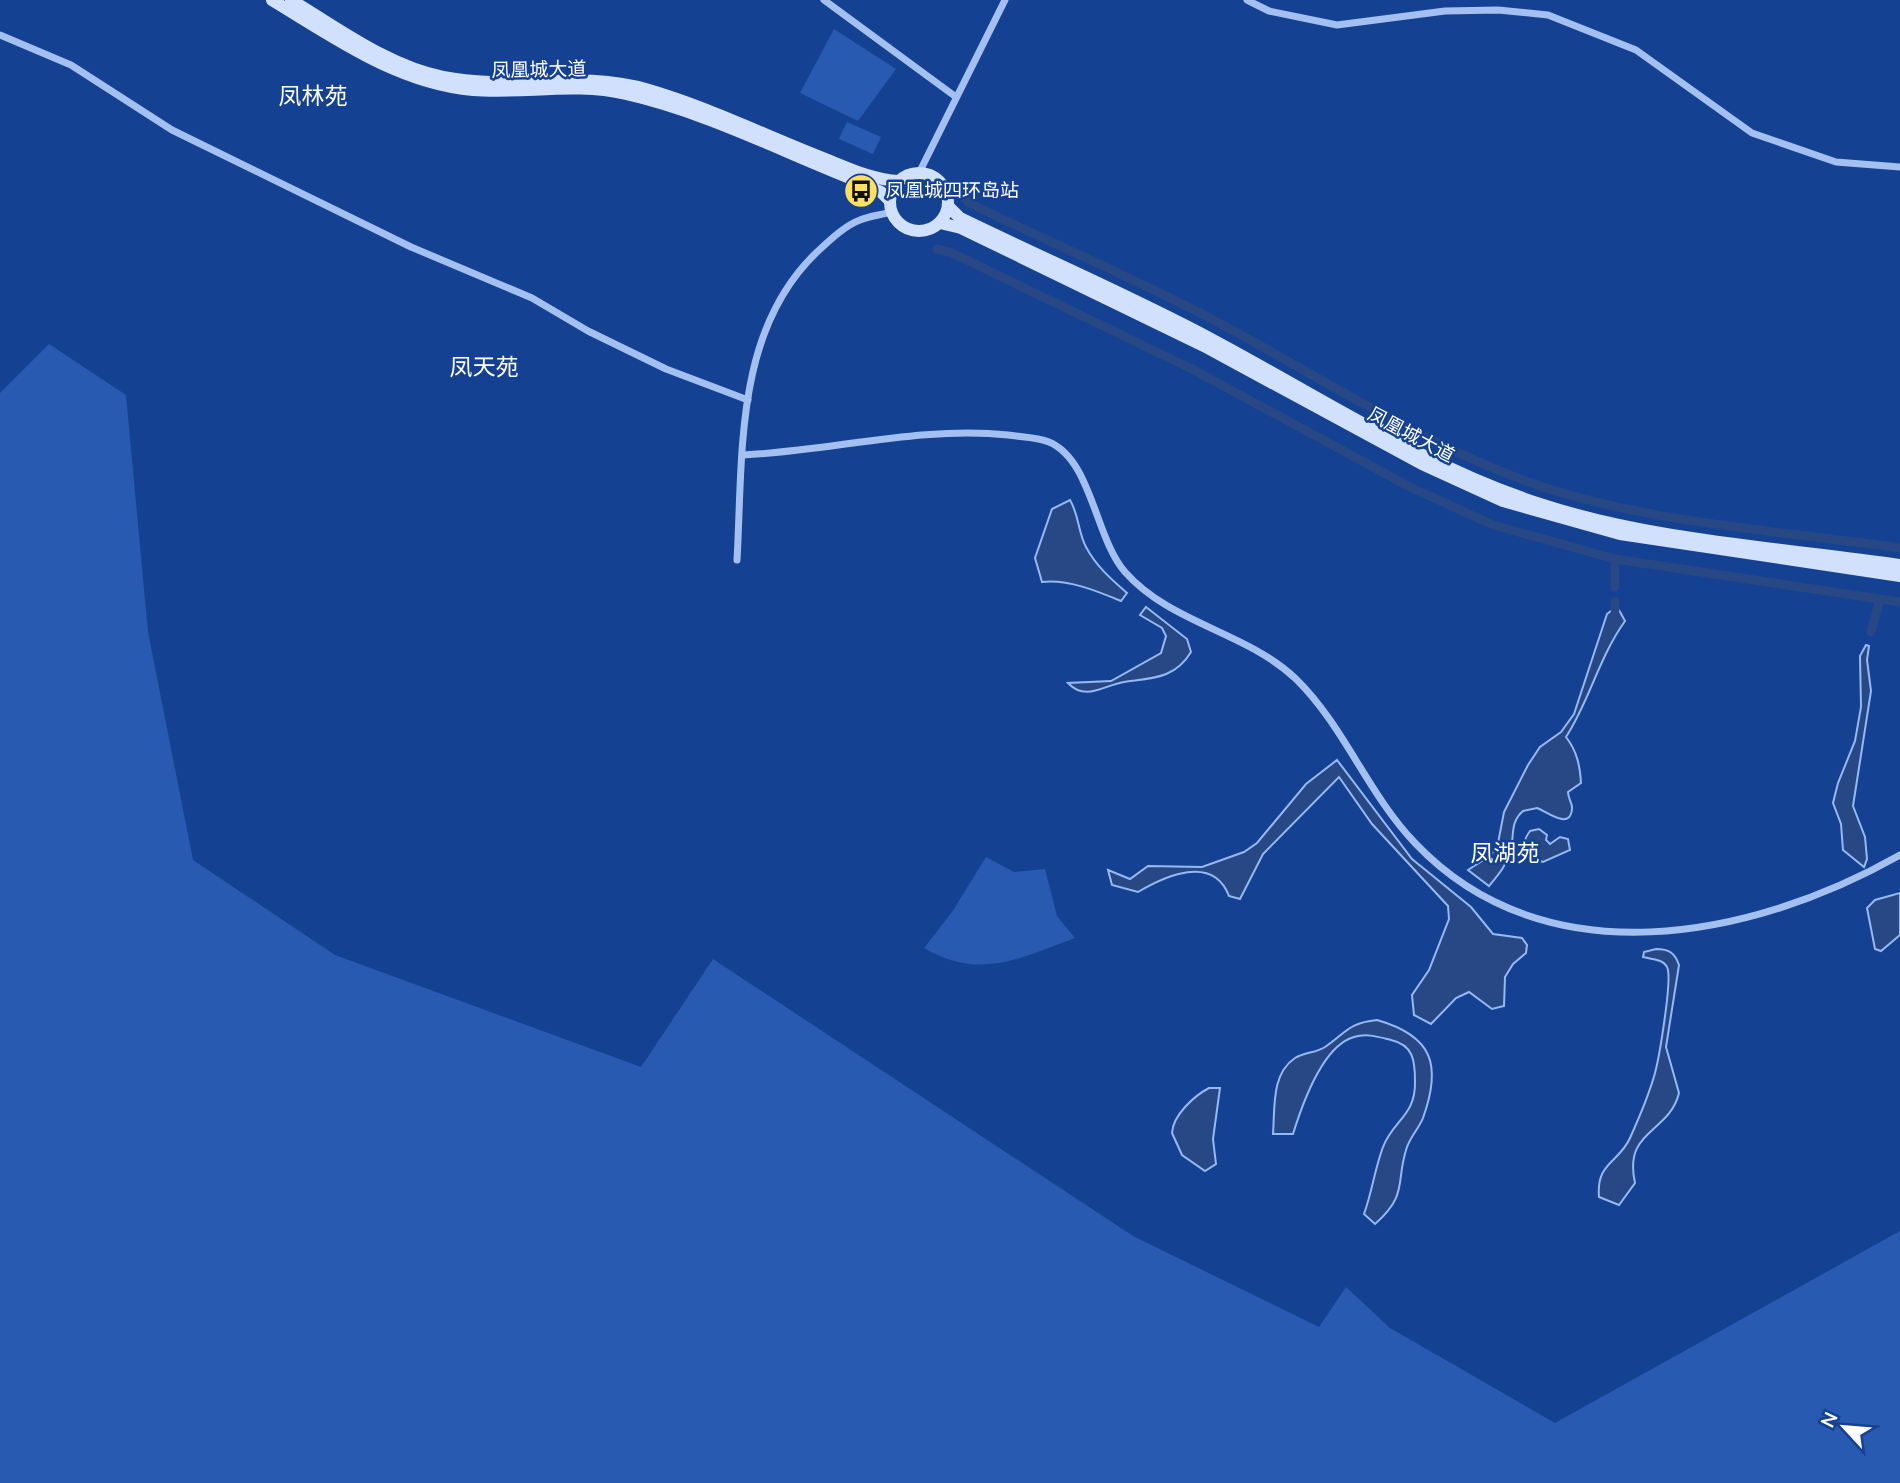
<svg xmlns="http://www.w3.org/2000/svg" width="1900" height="1483" viewBox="0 0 1900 1483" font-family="'Nunito Sans','Noto Sans SC',sans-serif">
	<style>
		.green { fill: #275ab0 }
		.water { fill: #274884; stroke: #95b9f4; stroke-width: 2 }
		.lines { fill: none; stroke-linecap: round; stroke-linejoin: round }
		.canal { stroke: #274884; stroke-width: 9 }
		.street { stroke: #a3c0f1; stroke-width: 7 }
		.secondary { stroke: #d1e0fc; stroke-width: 12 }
		.labels { text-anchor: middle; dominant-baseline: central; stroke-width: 5; stroke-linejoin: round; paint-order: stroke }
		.street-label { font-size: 19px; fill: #fff; stroke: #154192 }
		.poi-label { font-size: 19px; fill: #fff; stroke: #154192; text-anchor: start }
		.quarter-label { font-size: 23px; fill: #fff; stroke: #154192 }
	</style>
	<rect width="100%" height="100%" fill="#154192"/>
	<!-- green -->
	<g class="green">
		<path d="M 834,29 L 896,69 L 858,121 L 800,93 Z"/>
		<path d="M 847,122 L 881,137 L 873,154 L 839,139 Z"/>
		<path d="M 49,344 L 126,395 L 148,632 L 193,860 L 335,955 L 641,1067 L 713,959 L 1133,1236 L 1319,1327 L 1346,1287 L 1390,1328 L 1555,1423 L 1900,1231 L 1900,1483 L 0,1483 L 0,393 Z"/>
		<path d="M 986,857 L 1014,872 L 1045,869 L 1057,916 L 1075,938 C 1020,958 980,981 924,948 L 952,912 Z"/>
	</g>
	<!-- water -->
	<g class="water">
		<path d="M 1070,500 C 1079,515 1078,532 1086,547 C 1096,566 1111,579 1127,593 L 1121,601 C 1097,591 1068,579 1042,582 L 1035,558 L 1052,509 Z"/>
		<path d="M 1146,607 L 1187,639 L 1191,652 C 1175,679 1151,678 1124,682 C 1104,685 1086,702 1068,683 L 1111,681 L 1161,653 L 1166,636 L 1162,628 L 1140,615 Z"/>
		<path d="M 1612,610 L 1619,610 L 1625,621 C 1598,659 1590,700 1566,737 C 1577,751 1580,766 1581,783 L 1568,792 C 1568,799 1573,804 1572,809 C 1570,831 1546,811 1537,808 L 1523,811 C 1509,823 1515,837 1510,853 C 1506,866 1498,875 1489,886 L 1468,870 L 1491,855 L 1498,843 L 1504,812 L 1528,765 L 1540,747 L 1561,732 L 1574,714 L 1607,614 Z"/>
		<path d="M 1866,645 L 1869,646 L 1867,660 L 1871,691 L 1853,806 L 1865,837 L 1867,859 L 1864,867 L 1843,850 L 1841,824 L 1833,803 L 1838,783 L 1855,741 L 1861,707 L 1860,656 Z"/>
		<path d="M 1337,760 L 1412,859 L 1471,907 L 1493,934 L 1522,938 L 1527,945 L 1526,953 L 1513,964 L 1505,977 L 1504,1006 L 1492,1009 L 1469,992 L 1456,998 L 1431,1024 L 1414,1015 L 1412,995 L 1429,970 L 1449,919 L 1448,906 L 1372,824 L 1339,777 L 1263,854 L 1240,899 L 1229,896 C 1213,854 1165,876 1138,892 L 1112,885 L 1108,870 L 1130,879 L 1148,866 L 1202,867 L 1244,852 L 1257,843 L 1306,784 Z"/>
		<path d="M 1539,829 L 1547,835 L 1546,840 L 1550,844 L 1560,837 L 1568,839 L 1570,850 L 1543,862 L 1531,858 C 1522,850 1523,840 1530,831 Z"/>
		<path d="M 1900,893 L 1900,935 L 1881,951 L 1875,949 L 1867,908 L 1875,900 Z"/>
		<path d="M 1656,949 C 1669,949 1675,953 1679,965 L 1666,1047 L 1679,1093 C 1669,1134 1623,1129 1635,1183 L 1619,1205 L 1599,1197 C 1596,1162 1619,1163 1630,1138 C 1639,1118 1649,1095 1655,1073 C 1659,1058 1673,977 1667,967 C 1663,959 1651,959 1643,957 L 1644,952 Z"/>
		<path d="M 1377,1020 C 1433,1036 1442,1065 1423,1118 C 1419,1128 1411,1136 1407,1147 C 1395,1182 1409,1194 1375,1224 L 1364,1214 C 1372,1192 1375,1168 1383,1147 C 1393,1120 1416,1116 1415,1081 C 1415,1060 1413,1045 1391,1040 C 1379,1037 1367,1033 1354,1037 C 1322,1046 1302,1105 1293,1134 L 1273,1134 C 1275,1108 1271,1074 1295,1058 C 1305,1052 1316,1053 1325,1047 C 1347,1032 1348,1023 1377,1020 Z"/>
		<path d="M 1209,1088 L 1220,1088 L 1213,1139 L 1216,1164 L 1205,1171 L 1182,1155 L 1172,1133 C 1173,1115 1194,1096 1209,1088 Z"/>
	</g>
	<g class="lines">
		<!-- canal -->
		<g class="canal">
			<path d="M 963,196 L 969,203 C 1053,244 1139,280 1221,324 C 1327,381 1431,450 1546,488 C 1659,524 1783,531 1900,548"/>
			<path d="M 937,249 L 950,252 L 1192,369 L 1410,487 L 1493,525 L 1615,559 L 1900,602"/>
			<path d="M 1615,559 L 1615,587"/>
			<path d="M 1615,601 L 1615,610"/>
			<path d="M 1871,632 L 1880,599"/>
		</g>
		<!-- street -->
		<g class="street">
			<path d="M 824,0 L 956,97"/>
			<path d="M 1247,0 L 1269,11 L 1337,25 L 1445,11 L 1498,10 L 1548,15 L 1636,50 L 1752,133 L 1836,162 L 1900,167"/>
			<path d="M 0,35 L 71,65 L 172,130 L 411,247 L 532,298 L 588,331 L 666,369 L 748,400"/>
			<path d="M 919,173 L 1005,0"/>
			<path d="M 743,455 C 831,451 919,426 1008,435 C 1021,437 1037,437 1049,442 C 1092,460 1095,538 1125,572 C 1171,624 1247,632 1296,679 C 1344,726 1368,794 1415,843 C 1545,980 1752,939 1900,855"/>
			<path d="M 737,560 C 743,455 734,331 817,252 C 829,241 844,226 860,220 C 869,216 881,215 891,212"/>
		</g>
		<!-- secondary -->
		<g class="secondary">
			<path d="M 272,0 C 335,38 397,83 473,90 C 525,94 575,82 626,94 C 706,112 783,152 860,182 L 881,192 L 890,201"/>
			<path d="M 291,0 C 338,28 388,66 443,77 C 512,91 579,69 649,90 C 707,107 762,134 818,156 C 844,166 871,180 899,181"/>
			<circle cx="919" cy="202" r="29"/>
			<path d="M 948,206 L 960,218 C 1044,259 1131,296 1213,340 C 1320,397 1424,466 1540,504 C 1653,541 1782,548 1900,565"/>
			<path d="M 940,223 L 961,228 L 1204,346 L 1422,464 L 1503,501 L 1620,534 L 1900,576"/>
		</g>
	</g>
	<!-- icons -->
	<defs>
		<g id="bus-disc" transform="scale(1.75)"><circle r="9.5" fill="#ffdf62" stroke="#154192"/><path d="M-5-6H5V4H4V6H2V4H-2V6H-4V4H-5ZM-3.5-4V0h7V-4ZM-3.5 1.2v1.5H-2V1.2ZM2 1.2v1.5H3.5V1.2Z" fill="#111"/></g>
	</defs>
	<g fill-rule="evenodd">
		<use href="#bus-disc" x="861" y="191"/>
	</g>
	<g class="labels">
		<!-- street labels -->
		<g class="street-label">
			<text transform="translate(539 70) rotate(-1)">凤凰城大道</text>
			<text transform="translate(1411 435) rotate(28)">凤凰城大道</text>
		</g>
		<!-- poi labels -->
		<g class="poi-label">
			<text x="886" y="191">凤凰城四环岛站</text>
		</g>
		<!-- quarter labels -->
		<g class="quarter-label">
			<text x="313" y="96">凤林苑</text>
			<text x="484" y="367">凤天苑</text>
			<text x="1505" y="853">凤湖苑</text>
		</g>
	</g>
	<!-- north arrow -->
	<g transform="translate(1844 1427) rotate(296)" stroke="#154192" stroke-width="5" paint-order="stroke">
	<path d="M0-5L12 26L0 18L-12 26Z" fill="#ffffff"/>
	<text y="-10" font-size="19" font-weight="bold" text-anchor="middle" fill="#ffffff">N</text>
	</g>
</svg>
